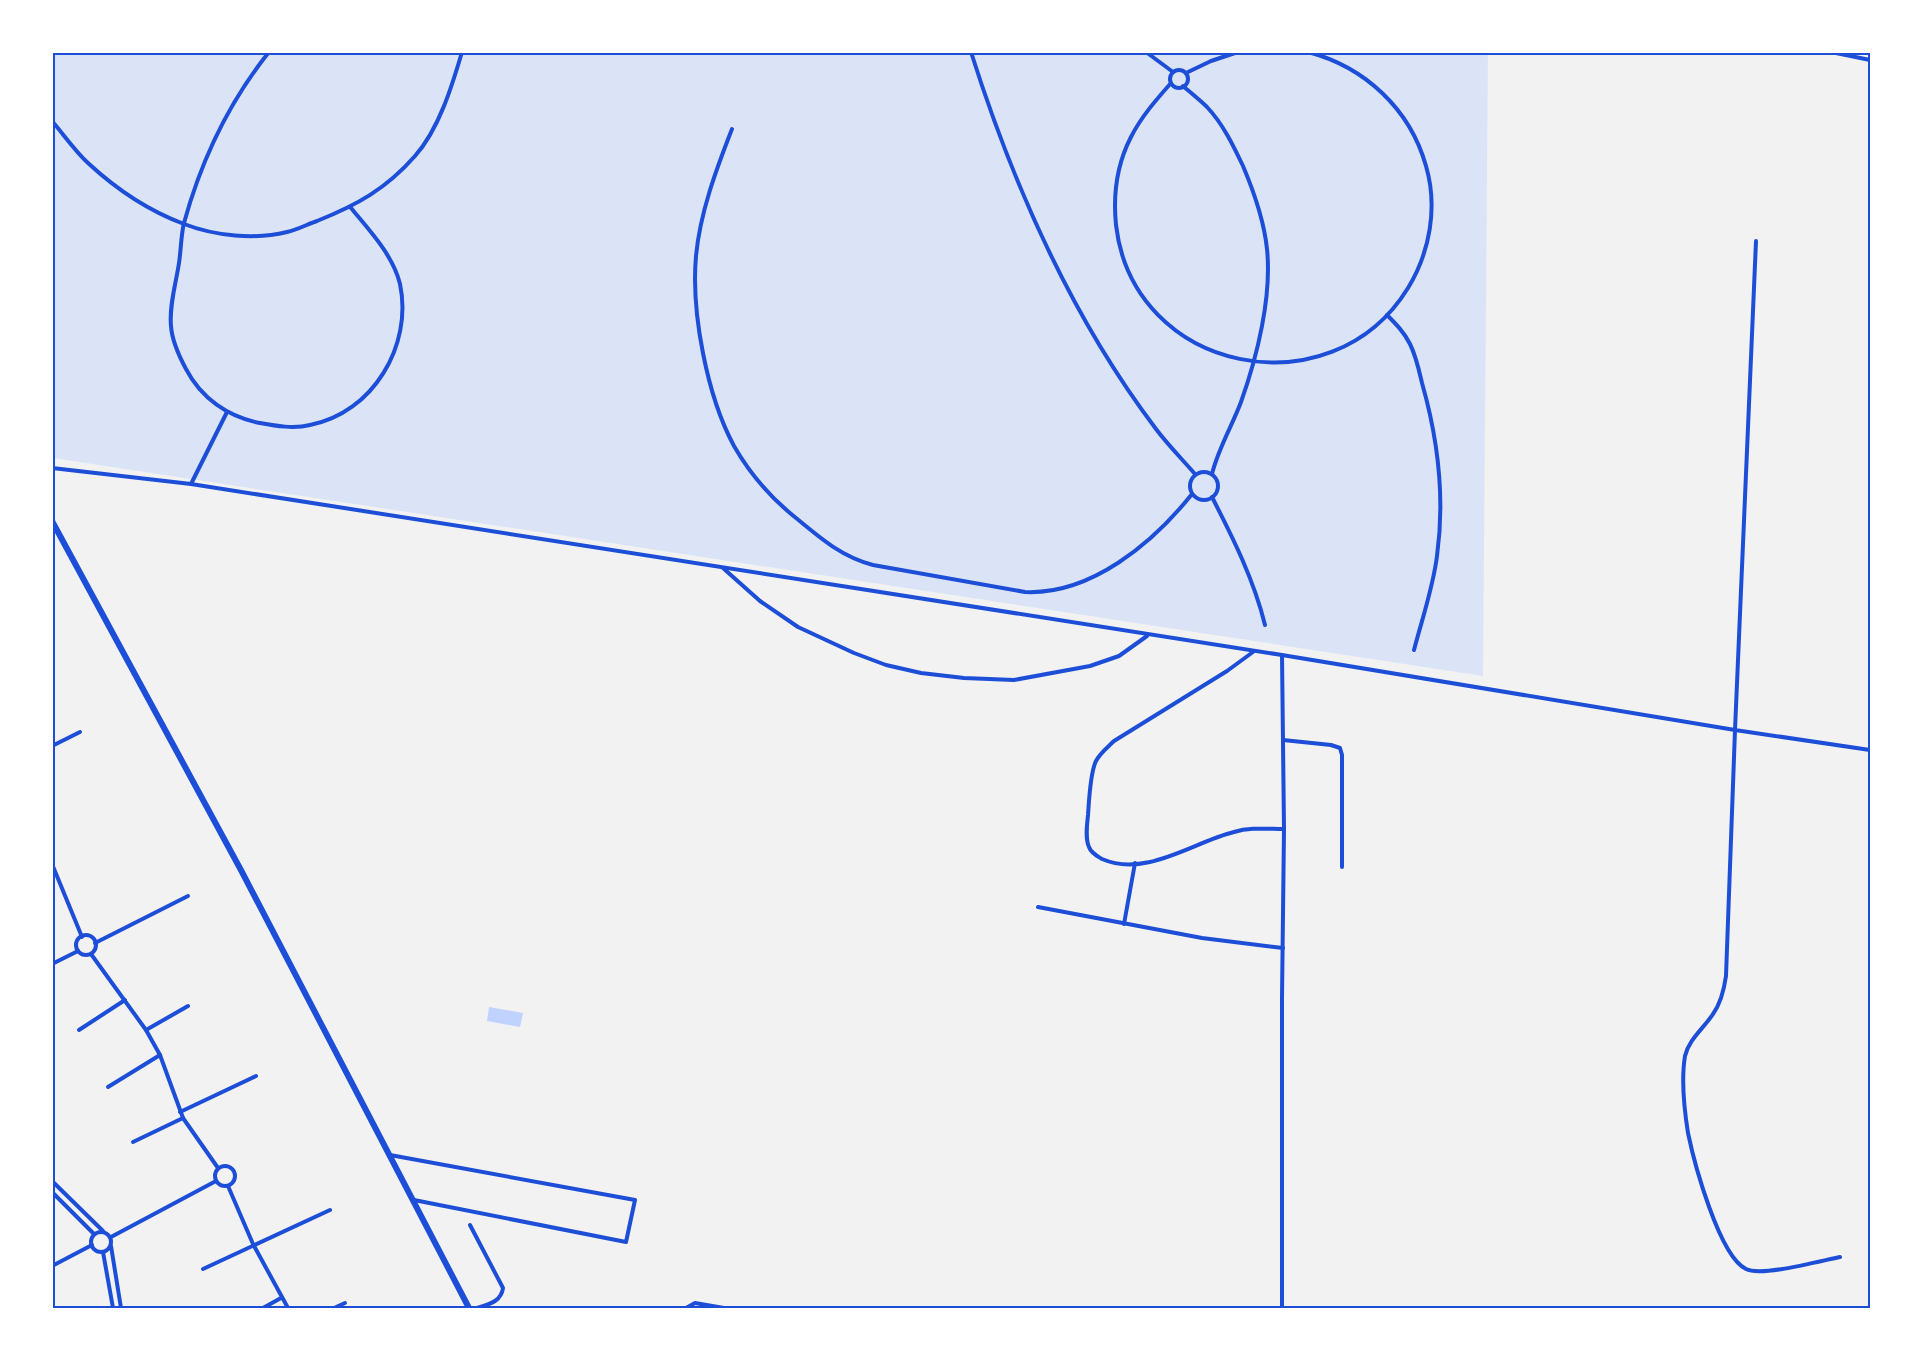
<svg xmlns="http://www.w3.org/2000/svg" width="1923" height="1361" viewBox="0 0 1923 1361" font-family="Karla,sans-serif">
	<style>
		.green { fill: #dbe4f7 }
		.water { fill: #bfd3fe }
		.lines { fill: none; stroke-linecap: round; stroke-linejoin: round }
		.minor { stroke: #1d4ed8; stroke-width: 4 }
		.primary { stroke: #1d4ed8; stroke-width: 6 }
		.neatline { fill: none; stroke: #1d4ed8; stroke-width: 2 }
	</style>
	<rect width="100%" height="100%" fill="#f2f2f2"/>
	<!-- green -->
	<path class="green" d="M 52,53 L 1488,53 L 1483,676 L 53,458 Z"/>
	<!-- water -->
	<path class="water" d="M 489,1007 L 523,1013 L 520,1027 L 487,1021 Z"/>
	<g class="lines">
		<!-- minor -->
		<g class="minor">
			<path d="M 269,52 C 229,102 201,161 184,223 C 181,235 181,250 179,263 C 176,283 169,306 171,326 C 172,341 179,356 186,369 C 201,398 228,417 260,423 C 276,426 294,429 310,425 C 373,413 413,345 400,284 C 393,255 369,230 351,208"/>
			<path d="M 971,52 C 1013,185 1072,318 1156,429 C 1168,445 1182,459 1195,474"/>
			<path d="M 1146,52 L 1173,72"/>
			<path d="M 1831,52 L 1870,60"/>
			<circle cx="1179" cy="79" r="9"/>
			<path d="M 1186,73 L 1211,61 L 1238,52"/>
			<path d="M 1171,83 C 1156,100 1141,117 1131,137 C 1117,164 1113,195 1116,225 C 1133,373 1331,413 1408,288 C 1430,252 1438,207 1426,166 C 1410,109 1365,67 1308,52"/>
			<path d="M 1183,86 C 1191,93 1200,100 1207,107 C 1223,124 1233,145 1243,166 C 1254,192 1264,220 1267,249 C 1272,297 1257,357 1241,402 C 1232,426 1218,449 1212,474"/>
			<path d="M 52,121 C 64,135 75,151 88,163 C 115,188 149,211 184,224 C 215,236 255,240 287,232 C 297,230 308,224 317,221 C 357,205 386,189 415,156 C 439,129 452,86 462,52"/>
			<path d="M 732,129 C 716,170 700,213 696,256 C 691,312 707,396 734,446 C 750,474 771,498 796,518 C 820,538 842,557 873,565 L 1025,592 C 1091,595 1153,543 1192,494"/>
			<path d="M 1756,241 L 1735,730 L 1870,750"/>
			<path d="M 1387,315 C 1396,324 1404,332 1410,344 C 1416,356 1419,370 1422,383 C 1438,439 1445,498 1437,556 C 1433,588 1422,619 1414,650"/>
			<path d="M 52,468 L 191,484 L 1282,655 L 1735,730 L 1726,976 C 1724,990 1721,1003 1713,1014 C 1704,1028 1689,1039 1685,1056 C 1681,1080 1684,1108 1688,1133 C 1694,1162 1719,1256 1746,1269 C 1761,1277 1820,1261 1840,1257"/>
			<circle cx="1204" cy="486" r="14"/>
			<path d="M 191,484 L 227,412"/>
			<path d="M 1212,497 C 1233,538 1254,580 1265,625"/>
			<path d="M 723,568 L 760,601 L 798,627 L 854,653 L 886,665 L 921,673 L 964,678 L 1014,680 L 1090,666 L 1119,656 L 1147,636"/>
			<path d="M 1253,652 L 1227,671 L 1114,741 C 1108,747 1100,753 1096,761 C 1090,773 1089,802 1088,815 C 1087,825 1085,838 1089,847 C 1091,853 1097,856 1102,859 C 1146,878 1193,842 1234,832 C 1250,827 1267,829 1284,829"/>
			<path d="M 1283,740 L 1331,745 L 1340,748 L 1342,755 L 1342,867"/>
			<path d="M 52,746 L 80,732"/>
			<path d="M 52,864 L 82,937"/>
			<path d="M 1038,907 L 1202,938 L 1283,948"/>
			<path d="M 1124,924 L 1135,863"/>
			<circle cx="86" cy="945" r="10"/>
			<path d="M 95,943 L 188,896"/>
			<path d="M 91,954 L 146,1030 L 160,1055 L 183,1118 L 218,1168"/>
			<path d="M 52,964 L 78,951"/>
			<path d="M 79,1030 L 125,1000"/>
			<path d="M 146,1030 L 188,1006"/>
			<path d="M 108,1087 L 160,1055"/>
			<path d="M 180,1112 L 256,1076"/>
			<path d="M 133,1142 L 183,1118"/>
			<path d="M 390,1155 L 635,1200 L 626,1242 L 414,1200"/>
			<circle cx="225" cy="1176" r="10"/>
			<path d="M 52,1181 L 103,1231"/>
			<path d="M 228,1186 L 253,1244 L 288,1308"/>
			<path d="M 52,1192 L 94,1234"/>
			<path d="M 470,1225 L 503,1288 C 501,1302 489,1304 477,1308"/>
			<circle cx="101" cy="1242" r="10"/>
			<path d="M 111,1237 L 216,1181"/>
			<path d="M 111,1246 L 121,1308"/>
			<path d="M 103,1252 L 113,1308"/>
			<path d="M 52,1266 L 92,1245"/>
			<path d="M 203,1269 L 330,1210"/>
			<path d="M 263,1308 L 281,1298"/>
			<path d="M 334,1308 L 345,1303"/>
			<path d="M 686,1308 L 695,1303 L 724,1308"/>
			<path d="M 1282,1308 L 1282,998 L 1284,829 L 1282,655"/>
		</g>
		<!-- primary -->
		<path class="primary" d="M 52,521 L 242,872 L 469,1308"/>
	</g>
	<!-- border -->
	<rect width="1923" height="1361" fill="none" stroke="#ffffff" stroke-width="108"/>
	<rect x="54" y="54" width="1815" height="1253" class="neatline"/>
</svg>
